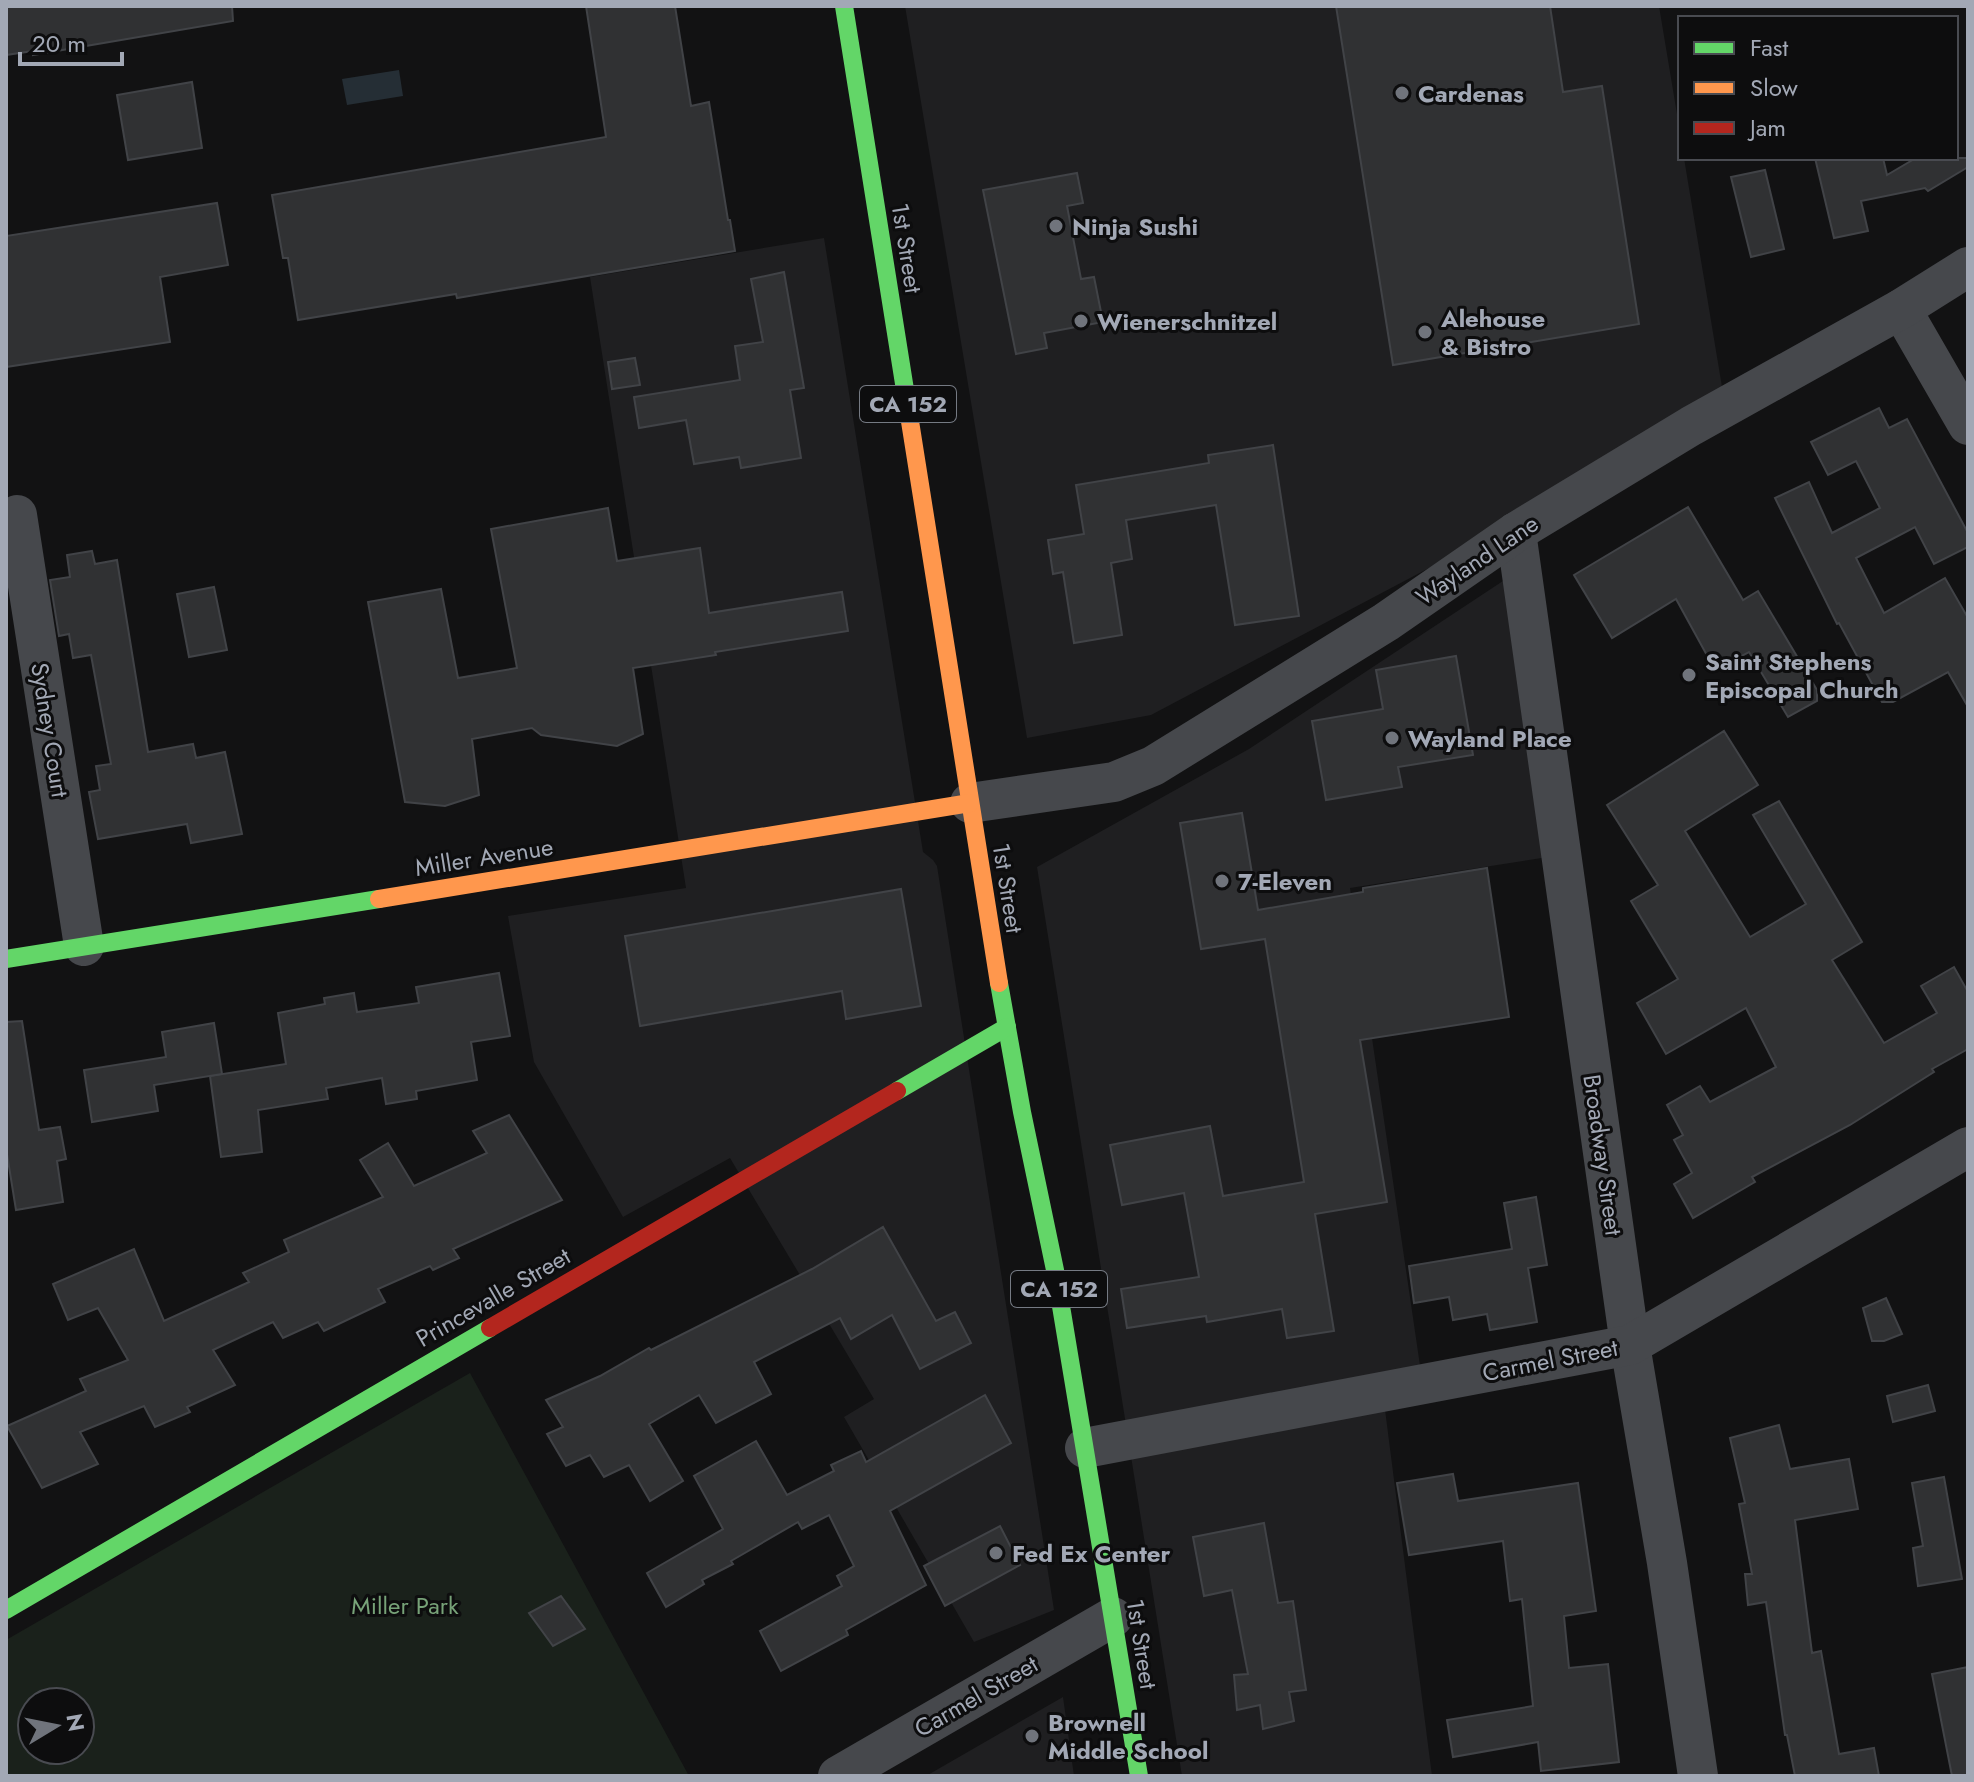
<svg xmlns="http://www.w3.org/2000/svg" width="1974" height="1782" viewBox="0 0 1974 1782" font-family="Jost,sans-serif">
	<style>
		.built { fill: #1f1f21 }
		.green { fill: #1a211b; fill-rule: evenodd }
		.water { fill: #252e35 }
		.building { fill: #303133; stroke: #414347; stroke-width: 2 }
		.lines { fill: none; stroke-linecap: round; stroke-linejoin: round }
		.street { stroke: #46484c; stroke-width: 40 }
		.fast { stroke: #63d668; stroke-width: 18 }
		.slow { stroke: #ff974d; stroke-width: 18 }
		.jam { stroke: #b3261e; stroke-width: 18 }
		.poi-dot { fill: #70747c; stroke: #0d0d0e; stroke-width: 3 }
		.labels { text-anchor: middle; dominant-baseline: central; stroke-width: 6; stroke-linejoin: round; paint-order: stroke }
		.shield { fill: #0d0d0e; stroke: #757a83; stroke-width: 2 }
		.shield-label { font-size: 22px; font-weight: bold; fill: #a2a8b5 }
		.poi-label { font-size: 24px; font-weight: bold; fill: #a2a8b5; stroke: #0d0d0e; text-anchor: start }
		.street-label { font-size: 24px; fill: #a2a8b5; stroke: #0d0d0e }
		.park-label { font-size: 24px; fill: #77a278; stroke: #0d0d0e }
	</style>
	<rect width="100%" height="100%" fill="#121213"/>
	<!-- built -->
	<g class="built">
		<path d="M 905,6 L 1659,6 L 1680,132 L 1680,158 L 1684,158 L 1726,411 L 1151,715 L 1027,738 Z"/>
		<path d="M 824,238 L 923,852 L 933,860 L 937,866 L 1054,1610 L 974,1642 L 844,1417 L 874,1399 L 730,1158 L 623,1217 L 534,1062 L 508,916 L 686,888 L 590,277 Z"/>
		<path d="M 1512,575 L 1561,855 L 1350,888 L 1423,1386 L 1383,1394 L 1432,1776 L 1182,1776 L 1037,867 L 1249,749 Z"/>
		<path d="M 1063,1697 L 1074,1776 L 926,1776 Z"/>
	</g>
	<!-- green -->
	<path class="green" d="M 470,1373 L 689,1776 L 6,1776 L 6,1640 ZM 32,1702 L 80,1702 L 80,1750 L 32,1750 Z"/>
	<!-- water -->
	<path class="water" d="M 399,70 L 403,96 L 347,105 L 342,79 Z"/>
	<!-- building -->
	<g class="building">
		<path d="M 6,6 L 232,6 L 233,21 L 33,55 L 33,51 L 6,55 Z"/>
		<path d="M 586,6 L 675,6 L 691,106 L 709,102 L 728,220 L 730,220 L 735,251 L 457,298 L 456,294 L 298,320 L 288,258 L 283,258 L 272,195 L 606,137 Z"/>
		<path d="M 1336,6 L 1550,6 L 1563,92 L 1602,86 L 1639,324 L 1393,365 Z"/>
		<path d="M 192,82 L 202,148 L 128,160 L 117,95 Z"/>
		<path d="M 1815,158 L 1883,158 L 1887,175 L 1916,158 L 1968,158 L 1968,167 L 1928,191 L 1925,188 L 1861,201 L 1868,231 L 1834,238 Z"/>
		<path d="M 1765,170 L 1784,249 L 1751,257 L 1731,177 Z"/>
		<path d="M 1077,173 L 1083,203 L 1067,206 L 1081,279 L 1094,277 L 1103,322 L 1044,333 L 1047,348 L 1016,354 L 983,190 Z"/>
		<path d="M 217,203 L 228,265 L 160,277 L 170,342 L 6,367 L 6,236 Z"/>
		<path d="M 784,272 L 804,388 L 790,390 L 801,458 L 741,468 L 739,457 L 694,464 L 686,420 L 639,428 L 634,397 L 740,380 L 735,346 L 763,342 L 751,279 Z"/>
		<path d="M 635,358 L 640,385 L 612,389 L 608,362 Z"/>
		<path d="M 1879,408 L 1889,428 L 1907,419 L 1968,533 L 1968,547 L 1934,564 L 1915,527 L 1856,558 L 1884,613 L 1945,578 L 1968,618 L 1968,707 L 1948,672 L 1893,702 L 1882,702 L 1839,623 L 1837,624 L 1775,498 L 1809,482 L 1832,533 L 1880,508 L 1856,461 L 1828,475 L 1811,442 Z"/>
		<path d="M 1273,445 L 1299,616 L 1235,625 L 1216,505 L 1126,520 L 1132,559 L 1111,563 L 1122,635 L 1074,643 L 1063,572 L 1053,574 L 1048,540 L 1084,534 L 1076,485 L 1209,463 L 1208,455 Z"/>
		<path d="M 1688,507 L 1743,600 L 1758,591 L 1817,690 L 1817,701 L 1788,717 L 1749,652 L 1715,670 L 1676,599 L 1612,638 L 1574,575 Z"/>
		<path d="M 608,508 L 617,561 L 700,548 L 709,613 L 842,592 L 848,631 L 715,652 L 716,655 L 633,668 L 643,734 L 617,746 L 541,735 L 532,728 L 472,739 L 479,795 L 445,806 L 405,802 L 368,602 L 441,589 L 458,678 L 517,668 L 491,529 Z"/>
		<path d="M 92,551 L 95,564 L 117,560 L 148,752 L 193,744 L 196,758 L 225,752 L 242,834 L 191,843 L 187,824 L 98,839 L 89,792 L 100,790 L 96,766 L 111,764 L 91,655 L 73,658 L 69,634 L 59,636 L 50,580 L 70,577 L 67,555 Z"/>
		<path d="M 214,587 L 227,650 L 189,657 L 177,594 Z"/>
		<path d="M 1456,656 L 1473,755 L 1398,767 L 1402,787 L 1326,800 L 1312,721 L 1383,709 L 1376,670 Z"/>
		<path d="M 1724,731 L 1758,785 L 1685,831 L 1750,937 L 1806,904 L 1753,815 L 1779,801 L 1862,942 L 1832,960 L 1884,1043 L 1937,1013 L 1921,986 L 1954,967 L 1968,992 L 1968,1049 L 1932,1069 L 1934,1072 L 1850,1125 L 1752,1177 L 1755,1182 L 1693,1218 L 1674,1184 L 1692,1173 L 1674,1140 L 1683,1135 L 1667,1105 L 1700,1086 L 1710,1102 L 1776,1067 L 1746,1008 L 1666,1054 L 1637,1003 L 1678,979 L 1631,901 L 1658,885 L 1607,805 Z"/>
		<path d="M 1242,813 L 1258,910 L 1363,892 L 1363,888 L 1487,868 L 1509,1017 L 1360,1040 L 1387,1202 L 1315,1214 L 1334,1331 L 1287,1338 L 1282,1309 L 1207,1322 L 1206,1316 L 1127,1328 L 1121,1289 L 1199,1277 L 1184,1193 L 1122,1205 L 1110,1145 L 1210,1126 L 1223,1196 L 1304,1182 L 1265,939 L 1201,949 L 1180,823 Z"/>
		<path d="M 901,889 L 921,1006 L 846,1019 L 842,991 L 640,1026 L 625,936 Z"/>
		<path d="M 499,973 L 510,1036 L 471,1042 L 477,1080 L 416,1091 L 417,1099 L 386,1104 L 382,1078 L 326,1088 L 328,1099 L 258,1110 L 262,1152 L 221,1157 L 210,1076 L 286,1064 L 278,1013 L 325,1004 L 324,998 L 354,993 L 357,1012 L 419,1003 L 416,987 Z"/>
		<path d="M 22,1021 L 39,1130 L 60,1127 L 66,1159 L 57,1161 L 63,1202 L 16,1210 L 6,1148 L 6,1022 Z"/>
		<path d="M 214,1023 L 222,1074 L 154,1085 L 158,1111 L 92,1122 L 84,1070 L 166,1057 L 162,1032 Z"/>
		<path d="M 509,1115 L 562,1200 L 453,1249 L 459,1258 L 433,1270 L 430,1266 L 378,1289 L 385,1302 L 324,1331 L 318,1322 L 283,1338 L 273,1322 L 213,1350 L 235,1385 L 187,1407 L 190,1412 L 155,1427 L 144,1406 L 80,1432 L 98,1464 L 42,1488 L 7,1426 L 86,1391 L 80,1379 L 128,1360 L 98,1308 L 68,1320 L 53,1284 L 134,1249 L 164,1321 L 249,1282 L 243,1273 L 289,1252 L 284,1240 L 383,1197 L 360,1160 L 388,1143 L 414,1186 L 487,1153 L 473,1131 Z"/>
		<path d="M 1536,1197 L 1547,1265 L 1528,1268 L 1537,1322 L 1490,1330 L 1487,1314 L 1453,1320 L 1449,1297 L 1414,1303 L 1409,1266 L 1512,1249 L 1504,1203 Z"/>
		<path d="M 883,1227 L 936,1321 L 955,1312 L 971,1343 L 920,1369 L 892,1315 L 851,1339 L 840,1318 L 754,1362 L 771,1394 L 716,1423 L 699,1395 L 649,1424 L 683,1481 L 650,1501 L 629,1465 L 604,1477 L 590,1455 L 566,1466 L 547,1434 L 563,1427 L 546,1400 L 600,1376 L 649,1348 L 651,1350 L 812,1269 Z"/>
		<path d="M 1886,1298 L 1902,1334 L 1884,1341 L 1872,1341 L 1863,1308 Z"/>
		<path d="M 1928,1385 L 1935,1411 L 1893,1422 L 1887,1396 Z"/>
		<path d="M 985,1395 L 1011,1443 L 890,1511 L 926,1585 L 846,1630 L 848,1635 L 781,1671 L 760,1631 L 842,1586 L 837,1576 L 854,1566 L 829,1515 L 802,1529 L 798,1522 L 731,1561 L 733,1564 L 702,1580 L 704,1584 L 666,1607 L 647,1573 L 723,1529 L 694,1476 L 756,1441 L 787,1495 L 834,1471 L 831,1465 L 861,1451 L 866,1462 Z"/>
		<path d="M 1779,1425 L 1790,1469 L 1849,1459 L 1858,1509 L 1795,1520 L 1812,1653 L 1821,1651 L 1839,1754 L 1874,1748 L 1879,1776 L 1795,1776 L 1787,1735 L 1785,1735 L 1766,1602 L 1748,1605 L 1745,1574 L 1752,1574 L 1739,1504 L 1745,1503 L 1730,1438 Z"/>
		<path d="M 1453,1474 L 1458,1501 L 1578,1483 L 1596,1611 L 1564,1616 L 1569,1668 L 1608,1664 L 1619,1762 L 1541,1771 L 1538,1742 L 1453,1757 L 1447,1720 L 1533,1706 L 1522,1599 L 1510,1601 L 1503,1541 L 1409,1555 L 1397,1483 Z"/>
		<path d="M 1944,1477 L 1962,1579 L 1918,1586 L 1913,1548 L 1923,1546 L 1912,1483 Z"/>
		<path d="M 1264,1523 L 1278,1603 L 1293,1601 L 1306,1690 L 1289,1692 L 1294,1721 L 1263,1729 L 1260,1705 L 1237,1710 L 1234,1675 L 1248,1674 L 1232,1590 L 1204,1596 L 1193,1537 Z"/>
		<path d="M 1000,1526 L 1020,1565 L 945,1606 L 924,1566 Z"/>
		<path d="M 561,1596 L 585,1629 L 553,1646 L 529,1613 Z"/>
		<path d="M 1968,1667 L 1968,1776 L 1952,1776 L 1932,1674 Z"/>
	</g>
	<g class="lines">
		<!-- street -->
		<g class="street">
			<path d="M 1901,309 L 1968,425"/>
			<path d="M 17,515 L 84,946"/>
			<path d="M 1516,532 L 1630,1345 L 1667,1563 L 1698,1776"/>
			<path d="M 970,803 L 1114,782 L 1153,766 L 1386,622 L 1516,532 L 1691,426 L 1901,309 L 1968,267"/>
			<path d="M 1085,1448 L 1630,1345 L 1968,1147"/>
			<path d="M 838,1776 L 1113,1617"/>
		</g>
		<!-- fast -->
		<g class="fast">
			<path d="M 844,6 L 909,415"/>
			<path d="M 6,959 L 379,899"/>
			<path d="M 999,983 L 1022,1112 L 1055,1270 L 1139,1776"/>
			<path d="M 897,1091 L 1007,1027"/>
			<path d="M 6,1610 L 490,1328"/>
		</g>
		<!-- slow -->
		<g class="slow">
			<path d="M 909,415 L 999,983"/>
			<path d="M 379,899 L 970,803"/>
		</g>
		<!-- jam -->
		<path class="jam" d="M 490,1328 L 897,1091"/>
	</g>
	<!-- markers -->
	<g class="poi-dot">
		<circle cx="1402" cy="93" r="8"/>
		<circle cx="1056" cy="226" r="8"/>
		<circle cx="1081" cy="321" r="8"/>
		<circle cx="1425" cy="332" r="8"/>
		<circle cx="1689" cy="675" r="8"/>
		<circle cx="1392" cy="738" r="8"/>
		<circle cx="1222" cy="881" r="8"/>
		<circle cx="996" cy="1553" r="8"/>
		<circle cx="1032" cy="1736" r="8"/>
	</g>
	<g class="labels">
		<!-- shield labels -->
		<g class="shield">
			<rect x="860" y="386" width="96" height="36" rx="6"/>
			<rect x="1011" y="1271" width="96" height="36" rx="6"/>
		</g>
		<g class="shield-label">
			<text x="908" y="404">CA 152</text>
			<text x="1059" y="1289">CA 152</text>
		</g>
		<!-- poi labels -->
		<g class="poi-label">
			<text x="1418" y="93">Cardenas</text>
			<text x="1072" y="226">Ninja Sushi</text>
			<text x="1441" y="318">Alehouse<tspan x="1441" dy="28">&amp; Bistro</tspan></text>
			<text x="1097" y="321">Wienerschnitzel</text>
			<text x="1705" y="661">Saint Stephens<tspan x="1705" dy="28">Episcopal Church</tspan></text>
			<text x="1408" y="738">Wayland Place</text>
			<text x="1238" y="881">7-Eleven</text>
			<text x="1012" y="1553">Fed Ex Center</text>
			<text x="1048" y="1722">Brownell<tspan x="1048" dy="28">Middle School</tspan></text>
		</g>
		<!-- street labels -->
		<g class="street-label">
			<text transform="translate(907 248) rotate(81)">1st Street</text>
			<text transform="translate(1477 560) rotate(-34)">Wayland Lane</text>
			<text transform="translate(50 730) rotate(81)">Sydney Court</text>
			<text transform="translate(484 857) rotate(-9)">Miller Avenue</text>
			<text transform="translate(1008 888) rotate(81)">1st Street</text>
			<text transform="translate(1603 1155) rotate(82)">Broadway Street</text>
			<text transform="translate(493 1297) rotate(-30)">Princevalle Street</text>
			<text transform="translate(1550 1360) rotate(-11)">Carmel Street</text>
			<text transform="translate(1142 1644) rotate(81)">1st Street</text>
			<text transform="translate(976 1696) rotate(-30)">Carmel Street</text>
		</g>
		<!-- park labels -->
		<g class="park-label">
			<text x="405" y="1605">Miller Park</text>
		</g>
	</g>
	<!-- border -->
	<rect width="1974" height="1782" fill="none" stroke="#a2a8b5" stroke-width="16"/>
	<!-- legend -->
	<rect x="1678" y="16" width="280" height="144" fill="#0d0d0e" stroke="#494b51" stroke-width="2"/>
	<rect x="1694" y="42" width="40" height="12" fill="#63d668" stroke="#494b51" stroke-width="2"/>
	<text x="1750" y="56" font-size="24" fill="#a2a8b5">Fast</text>
	<rect x="1694" y="82" width="40" height="12" fill="#ff974d" stroke="#494b51" stroke-width="2"/>
	<text x="1750" y="96" font-size="24" fill="#a2a8b5">Slow</text>
	<rect x="1694" y="122" width="40" height="12" fill="#b3261e" stroke="#494b51" stroke-width="2"/>
	<text x="1750" y="136" font-size="24" fill="#a2a8b5">Jam</text>
	<!-- north arrow -->
	<g transform="translate(56 1726) rotate(80)"><circle r="38" fill="#0d0d0e" stroke="#494b51" stroke-width="2"/>
	<path d="M0-6L14 30L0 20L-14 30Z" fill="#70747c"/>
	<text y="-12" font-size="22" font-weight="bold" text-anchor="middle" fill="#a2a8b5">N</text>
	</g>
	<!-- scale -->
	<path d="M20 52v12h102v-12" fill="none" stroke="#a2a8b5" stroke-width="4"/>
	<text x="32" y="52" font-size="24" fill="#a2a8b5" stroke="#0d0d0e" stroke-width="6" paint-order="stroke">20 m</text>
</svg>
